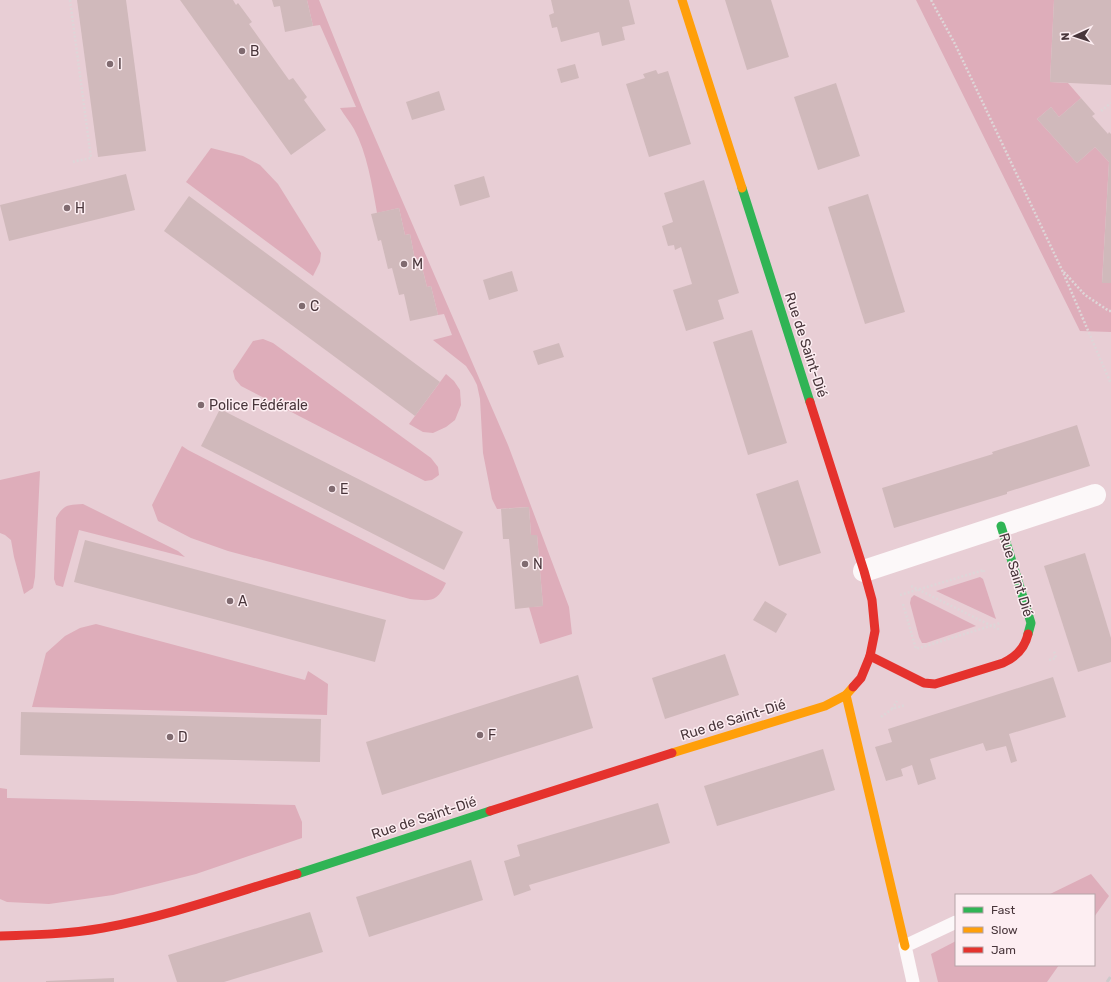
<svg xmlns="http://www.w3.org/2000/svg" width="1111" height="982" viewBox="0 0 1111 982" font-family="Rubik,sans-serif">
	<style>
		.green { fill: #deadba }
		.building { fill: #d0b9bb }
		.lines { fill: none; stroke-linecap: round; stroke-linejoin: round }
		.path { stroke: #ded6d8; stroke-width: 2.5; stroke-dasharray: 2 2; stroke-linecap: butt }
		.lane { stroke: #fcf8f9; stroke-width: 13 }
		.street { stroke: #fcf8f9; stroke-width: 22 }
		.fast { stroke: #30b455; stroke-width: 9 }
		.slow { stroke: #ff9f0a; stroke-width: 9 }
		.jam { stroke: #e5322d; stroke-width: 9 }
		.rail { stroke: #cfc9cb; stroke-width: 3; stroke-dasharray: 6 3; stroke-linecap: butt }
		.poi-dot { fill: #806b70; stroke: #fdeef2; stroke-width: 1.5 }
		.labels { text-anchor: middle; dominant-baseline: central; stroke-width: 3; stroke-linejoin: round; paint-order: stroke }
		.poi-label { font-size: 14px; fill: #48353a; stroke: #fdeef2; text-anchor: start }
		.street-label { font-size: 14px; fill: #48353a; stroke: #fdeef2 }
	</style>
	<rect width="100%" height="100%" fill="#e8ced5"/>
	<!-- green -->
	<g class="green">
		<path d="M 307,0 L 319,0 L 363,110 L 508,445 L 569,607 L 572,634 L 540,644 L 529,607 L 543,606 L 537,535 L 531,535 L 529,507 L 497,509 L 492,499 L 483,453 L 480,399 L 477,385 L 473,377 L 466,366 L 433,340 L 452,335 L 444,314 L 438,315 L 431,286 L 427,287 L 420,259 L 415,260 L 410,234 L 405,235 L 399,208 L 377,213 C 372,185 367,153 354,129 C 350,122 344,115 340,108 L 356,107 L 320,25 L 313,26 Z"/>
		<path d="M 916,0 L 1054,0 L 1050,82 L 1068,83 L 1081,98 L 1059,117 L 1051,107 L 1037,119 L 1077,163 L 1095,147 L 1109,162 L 1102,282 L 1111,283 L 1111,332 L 1080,331 Z"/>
		<path d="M 211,148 L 243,156 L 260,165 L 278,184 L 321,253 L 320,262 L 313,276 L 186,182 Z"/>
		<path d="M 263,339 L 273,343 L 431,458 L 438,467 L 439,475 L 432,480 L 425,481 L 241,386 L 235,379 L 233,371 L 253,341 Z"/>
		<path d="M 446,374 L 454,381 L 460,390 L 461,405 L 455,420 L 446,427 L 433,433 L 423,432 L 409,424 Z"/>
		<path d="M 182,446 L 188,450 L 446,583 C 437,603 430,601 410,599 L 228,551 L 191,538 L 158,521 L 152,505 Z"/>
		<path d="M 40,471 L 35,577 L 33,588 L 24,594 L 14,557 L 11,540 L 5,535 L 0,533 L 0,480 Z"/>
		<path d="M 83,504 L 178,551 L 185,557 L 79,530 L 63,587 L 56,585 L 54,579 L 56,518 C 64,504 68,505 83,504 Z"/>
		<path d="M 980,577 L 983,579 L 996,619 L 936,591 Z"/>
		<path d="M 914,595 L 976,626 L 926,643 L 922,643 L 919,637 L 910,603 L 911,598 Z"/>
		<path d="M 96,624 L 305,680 L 308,671 L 328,684 L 327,715 L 32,707 L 46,653 L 65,636 L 80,628 Z"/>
		<path d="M 0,788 L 7,789 L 7,798 L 295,805 L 302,822 L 302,838 L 196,874 L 113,895 L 49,904 L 7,902 L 0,899 Z"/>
		<path d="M 1091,874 L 1109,896 L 1094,917 L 1094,895 L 1048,895 Z"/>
		<path d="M 956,941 L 956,965 L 1059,965 L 1047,982 L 938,982 L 931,954 Z"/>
	</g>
	<!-- building -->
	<g class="building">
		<path d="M 77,0 L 126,0 L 146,151 L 98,157 Z"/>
		<path d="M 180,0 L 233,0 L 236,5 L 238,3 L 252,22 L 249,24 L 289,80 L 293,78 L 307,97 L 304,100 L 326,130 L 291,155 Z"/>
		<path d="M 272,0 L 307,0 L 313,26 L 285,32 L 280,6 L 274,7 Z"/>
		<path d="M 551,0 L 629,0 L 635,24 L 622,27 L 625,40 L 602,46 L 599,32 L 561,42 L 557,27 L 552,28 L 549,15 L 554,13 Z"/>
		<path d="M 725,0 L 771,0 L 789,57 L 747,70 Z"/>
		<path d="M 1054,0 L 1111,0 L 1111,85 L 1050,82 Z"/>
		<path d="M 575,64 L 579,78 L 561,83 L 557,69 Z"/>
		<path d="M 656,70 L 658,74 L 668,71 L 691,144 L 649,157 L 626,84 L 645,78 L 643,74 Z"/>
		<path d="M 836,83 L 860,156 L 818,170 L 794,97 Z"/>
		<path d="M 439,91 L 445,110 L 412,120 L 406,102 Z"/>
		<path d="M 1081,98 L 1095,114 L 1092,116 L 1108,134 L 1109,132 L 1111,134 L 1111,283 L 1102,283 L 1109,162 L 1095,147 L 1077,163 L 1037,119 L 1051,107 L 1059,117 Z"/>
		<path d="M 126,174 L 135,210 L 9,241 L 0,205 Z"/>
		<path d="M 484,176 L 490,197 L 460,206 L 454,185 Z"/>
		<path d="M 704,180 L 739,293 L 718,300 L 724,319 L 686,331 L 673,290 L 692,284 L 681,247 L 675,250 L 674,245 L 668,246 L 662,226 L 673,222 L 664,193 Z"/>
		<path d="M 868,194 L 905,312 L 865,324 L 828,207 Z"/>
		<path d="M 189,196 L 440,382 L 415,416 L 164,231 Z"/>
		<path d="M 399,208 L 405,235 L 410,234 L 415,260 L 420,259 L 427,287 L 431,286 L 438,315 L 410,321 L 404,294 L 399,295 L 392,268 L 388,269 L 381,240 L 378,241 L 371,214 Z"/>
		<path d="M 512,271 L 518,291 L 489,300 L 483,280 Z"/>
		<path d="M 752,330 L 787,443 L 748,455 L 713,342 Z"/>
		<path d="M 559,343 L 564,357 L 538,365 L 533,351 Z"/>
		<path d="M 220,409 L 463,532 L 444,570 L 201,446 Z"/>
		<path d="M 1077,425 L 1090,466 L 1007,492 L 1007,494 L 894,528 L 882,488 L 993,454 L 992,452 Z"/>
		<path d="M 798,480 L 821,553 L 779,566 L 756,494 Z"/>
		<path d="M 529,507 L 531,535 L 537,535 L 543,606 L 515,609 L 509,539 L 503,539 L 501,509 Z"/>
		<path d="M 85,540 L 386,620 L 375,662 L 74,582 Z"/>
		<path d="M 1085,553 L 1111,638 L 1111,662 L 1078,672 L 1044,566 Z"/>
		<path d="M 765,601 L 787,614 L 776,633 L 753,620 Z"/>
		<path d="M 725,654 L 739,695 L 665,719 L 652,678 Z"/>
		<path d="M 578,675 L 593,728 L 382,795 L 366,742 Z"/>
		<path d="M 1053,677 L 1066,717 L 1009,734 L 1017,761 L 1011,763 L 1006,746 L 986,751 L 983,743 L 930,759 L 936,779 L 918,785 L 912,765 L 901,769 L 903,776 L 886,781 L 875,747 L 892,742 L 888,729 Z"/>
		<path d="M 21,712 L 321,719 L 320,762 L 20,755 Z"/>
		<path d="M 823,749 L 835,790 L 717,826 L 704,786 Z"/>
		<path d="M 658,803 L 670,843 L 529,885 L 531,890 L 514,896 L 504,861 L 520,856 L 517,845 Z"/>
		<path d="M 471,860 L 483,900 L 369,937 L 356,897 Z"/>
		<path d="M 310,912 L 323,952 L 224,982 L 177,982 L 168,955 Z"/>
		<path d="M 114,978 L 114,982 L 46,982 L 46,981 Z"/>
	</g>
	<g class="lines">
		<!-- path -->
		<g class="path">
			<path d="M 70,0 L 91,158 L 72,162"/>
			<path d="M 931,0 L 955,44 L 1062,270 L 1111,384"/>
			<path d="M 1101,111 L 1111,103"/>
			<path d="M 1064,272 L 1085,295 L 1109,311 L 1111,311"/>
			<path d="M 911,586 L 1000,630"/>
			<path d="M 900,595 L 984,570 L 984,572"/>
			<path d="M 903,604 L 916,649 L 1000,623 L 1000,622"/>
			<path d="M 1049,660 L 1056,658 L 1054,651"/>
			<path d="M 892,709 L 897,701"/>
			<path d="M 881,717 L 892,709 L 905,705"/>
		</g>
		<!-- lane -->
		<path class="lane" d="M 913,982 L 905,946 L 956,922"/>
		<!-- street -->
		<path class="street" d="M 864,571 L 1095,495"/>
		<!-- fast -->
		<g class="fast">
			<path d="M 742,188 L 810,402"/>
			<path d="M 1001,526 L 1031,623 L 1028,634"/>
			<path d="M 297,874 L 490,811"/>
		</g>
		<!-- slow -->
		<g class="slow">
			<path d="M 682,0 L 742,188"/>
			<path d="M 846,695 L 905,946"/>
			<path d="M 672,753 L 825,706 L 846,695 L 853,687"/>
		</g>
		<!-- jam -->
		<g class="jam">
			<path d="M 810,402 L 864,571 L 872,600 L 875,631 L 870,656 L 861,678 L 853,687"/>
			<path d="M 870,656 L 924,683 L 935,684 L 1003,663 C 1016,657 1025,648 1028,634"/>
			<path d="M 490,811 L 672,753"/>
			<path d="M 0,936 C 35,935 69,934 103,928 C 169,916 233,893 297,874"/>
		</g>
		<!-- rail -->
		<path class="rail" d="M 1107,982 L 1111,976"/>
	</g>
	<!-- markers -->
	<g class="poi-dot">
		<circle cx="242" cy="51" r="4"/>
		<circle cx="110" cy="64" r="4"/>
		<circle cx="67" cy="208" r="4"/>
		<circle cx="404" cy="264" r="4"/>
		<circle cx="302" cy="306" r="4"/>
		<circle cx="201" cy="405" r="4"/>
		<circle cx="332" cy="489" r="4"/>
		<circle cx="525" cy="564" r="4"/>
		<circle cx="230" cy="601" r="4"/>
		<circle cx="480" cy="735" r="4"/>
		<circle cx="170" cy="737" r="4"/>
	</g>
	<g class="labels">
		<!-- poi labels -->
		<g class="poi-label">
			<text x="250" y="51">B</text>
			<text x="118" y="64">I</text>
			<text x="75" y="208">H</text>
			<text x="412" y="264">M</text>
			<text x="310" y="306">C</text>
			<text x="209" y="405">Police Fédérale</text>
			<text x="340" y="489">E</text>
			<text x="533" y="564">N</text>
			<text x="238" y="601">A</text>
			<text x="488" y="735">F</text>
			<text x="178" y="737">D</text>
		</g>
		<!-- street labels -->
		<g class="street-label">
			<text transform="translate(806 345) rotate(72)">Rue de Saint-Dié</text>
			<text transform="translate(1016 575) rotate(73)">Rue Saint Dié</text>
			<text transform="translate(733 720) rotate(-17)">Rue de Saint-Dié</text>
			<text transform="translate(424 818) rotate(-18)">Rue de Saint-Dié</text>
		</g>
	</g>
	<!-- legend -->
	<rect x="955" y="894" width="140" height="72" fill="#fdeef2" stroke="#b5a4a8"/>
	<rect x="963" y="907" width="20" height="6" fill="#30b455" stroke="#b5a4a8"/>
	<text x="991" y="914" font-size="12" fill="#48353a">Fast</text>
	<rect x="963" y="927" width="20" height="6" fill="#ff9f0a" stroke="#b5a4a8"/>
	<text x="991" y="934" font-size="12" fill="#48353a">Slow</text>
	<rect x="963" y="947" width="20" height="6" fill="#e5322d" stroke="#b5a4a8"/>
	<text x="991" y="954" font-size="12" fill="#48353a">Jam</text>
	<!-- north arrow -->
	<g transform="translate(1075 36) rotate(267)" stroke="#fdeef2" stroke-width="3" paint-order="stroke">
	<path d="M0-3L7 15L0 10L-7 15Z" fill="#48353a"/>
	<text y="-6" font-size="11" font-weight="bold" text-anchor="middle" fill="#48353a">N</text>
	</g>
</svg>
